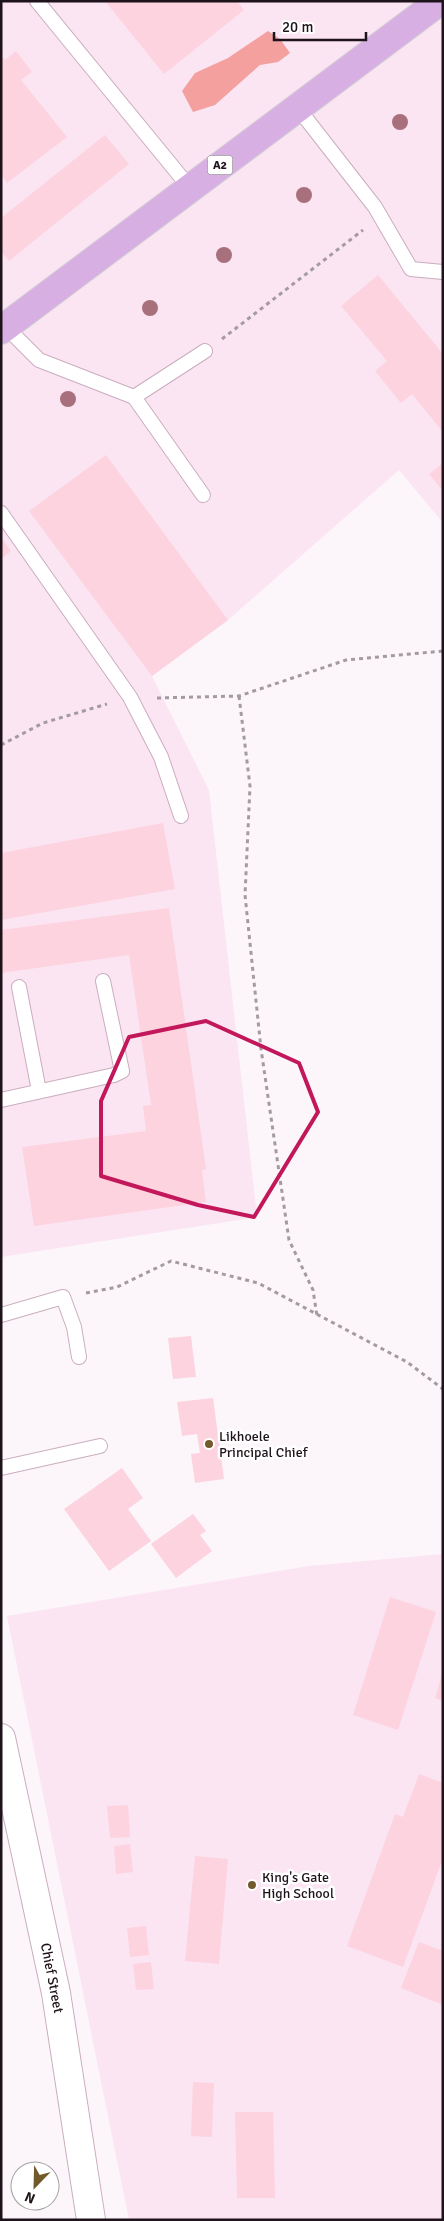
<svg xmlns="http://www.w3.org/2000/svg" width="444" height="2221" viewBox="0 0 444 2221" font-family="Signika,sans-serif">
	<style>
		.built { fill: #fbe5f3 }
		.forest { fill: #f3a09f }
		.building { fill: #fdd3df }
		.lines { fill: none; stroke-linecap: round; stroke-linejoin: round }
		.lane-casing { stroke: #caadbf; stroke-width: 16 }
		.street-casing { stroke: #caadbf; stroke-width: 30 }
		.primary-casing { stroke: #d6d5d6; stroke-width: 30 }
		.path { stroke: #a39ba0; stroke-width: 3; stroke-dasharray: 4 4; stroke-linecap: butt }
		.lane { stroke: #fff; stroke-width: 14 }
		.street { stroke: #fff; stroke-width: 28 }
		.primary { stroke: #d7afe2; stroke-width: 28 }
		.tree { fill: #a7707c }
		.marked { fill: none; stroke: #c2185b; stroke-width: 4; stroke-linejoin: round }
		.poi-dot { fill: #735a2b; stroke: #fff; stroke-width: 2 }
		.labels { text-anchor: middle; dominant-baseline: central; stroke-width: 5; stroke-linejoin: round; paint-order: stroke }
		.shield { fill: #fff; stroke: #625a5f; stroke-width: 1 }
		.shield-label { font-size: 12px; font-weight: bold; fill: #1e131a }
		.poi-label { font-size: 14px; fill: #1e131a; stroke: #fff; text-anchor: start }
		.street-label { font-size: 14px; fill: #1e131a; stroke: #fff }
	</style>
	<rect width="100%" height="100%" fill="#fcf6fa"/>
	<!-- built -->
	<g class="built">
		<path d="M 1,1 L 443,1 L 443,523 L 399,470 L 228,620 L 152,676 L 209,790 L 257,1217 L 1,1257 Z"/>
		<path d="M 443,1554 L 443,2220 L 129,2220 L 7,1616 L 309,1566 Z"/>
	</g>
	<!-- forest -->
	<path class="forest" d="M 268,31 L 280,39 L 290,53 L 278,62 L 260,65 L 215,105 L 193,112 L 182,91 L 195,73 L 228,58 Z"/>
	<!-- building -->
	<g class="building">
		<path d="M 105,1 L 237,1 L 244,10 L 164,74 Z"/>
		<path d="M 16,51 L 32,72 L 21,80 L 67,137 L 7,183 L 1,175 L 1,55 L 5,60 Z"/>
		<path d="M 105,135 L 129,164 L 9,261 L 1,251 L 1,218 Z"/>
		<path d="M 378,275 L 443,354 L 443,432 L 412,394 L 401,403 L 375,371 L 387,361 L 341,306 Z"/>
		<path d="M 106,455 L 228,620 L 152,676 L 29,511 Z"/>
		<path d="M 443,463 L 443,491 L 429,474 Z"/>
		<path d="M 1,538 L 11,551 L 1,559 Z"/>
		<path d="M 163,823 L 175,889 L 1,920 L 1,853 Z"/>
		<path d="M 169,908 L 206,1169 L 202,1170 L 206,1202 L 34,1226 L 22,1147 L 146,1131 L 143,1106 L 151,1105 L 129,955 L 1,973 L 1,930 Z"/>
		<path d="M 191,1336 L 196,1377 L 173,1379 L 168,1338 Z"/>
		<path d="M 213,1398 L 224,1479 L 195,1483 L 191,1454 L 200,1453 L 197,1434 L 182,1436 L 177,1402 Z"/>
		<path d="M 122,1468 L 143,1498 L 128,1509 L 151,1541 L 109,1571 L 64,1509 Z"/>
		<path d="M 193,1514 L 206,1531 L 200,1535 L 212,1551 L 176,1578 L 151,1544 Z"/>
		<path d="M 390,1597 L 436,1612 L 398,1730 L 353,1715 Z"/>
		<path d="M 442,1674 L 443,1674 L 443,1701 L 435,1698 Z"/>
		<path d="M 419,1774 L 443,1783 L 443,1858 L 403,1967 L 347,1946 L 395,1814 L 403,1817 Z"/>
		<path d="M 128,1805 L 130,1837 L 110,1838 L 107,1806 Z"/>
		<path d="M 130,1844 L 133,1872 L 116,1874 L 114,1846 Z"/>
		<path d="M 195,1856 L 228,1859 L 219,1964 L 185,1961 Z"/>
		<path d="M 146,1926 L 149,1955 L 130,1957 L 127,1928 Z"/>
		<path d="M 419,1942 L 443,1951 L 443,2005 L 401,1988 Z"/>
		<path d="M 151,1962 L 154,1989 L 136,1990 L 133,1964 Z"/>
		<path d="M 193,2082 L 214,2083 L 212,2137 L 191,2136 Z"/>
		<path d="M 235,2112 L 273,2112 L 275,2198 L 237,2198 Z"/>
	</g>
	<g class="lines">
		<!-- lane casing -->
		<g class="lane-casing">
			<g id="lane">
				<path d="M 37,1 L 190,188"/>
				<path d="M 297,107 L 375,207 L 411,269 L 443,272"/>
				<path d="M 6,327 L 39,360 L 134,397 L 205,351"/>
				<path d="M 134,397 L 203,495"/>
				<path d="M 1,513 L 130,697 L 161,757 L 181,816"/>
				<path d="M 19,987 L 39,1091"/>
				<path d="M 1,1100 L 114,1075 L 122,1071 L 103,981"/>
				<path d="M 1,1315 L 63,1297 L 74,1327 L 79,1357"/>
				<path d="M 1,1468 L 100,1446"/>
			</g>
		</g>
		<!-- street casing -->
		<g class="street-casing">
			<path id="street" d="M 1,1738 L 56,1993 L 91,2220"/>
		</g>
		<!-- primary casing -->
		<g class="primary-casing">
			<path id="primary" d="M 1,330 L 440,1"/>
		</g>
		<!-- path -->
		<g class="path">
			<path d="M 222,339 L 363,230"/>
			<path d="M 239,696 L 250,786 L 245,895 L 261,1049 L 289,1240 L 313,1290 L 317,1316"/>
			<path d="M 157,698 L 239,696 L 346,660 L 443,651"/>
			<path d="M 1,745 L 43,723 L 107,704"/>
			<path d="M 86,1293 L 117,1287 L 171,1261 L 258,1283 L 407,1362 L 443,1389"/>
		</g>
		<!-- lane -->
		<use href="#lane" class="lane"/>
		<!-- street -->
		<use href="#street" class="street"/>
		<!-- primary -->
		<use href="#primary" class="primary"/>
	</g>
	<!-- trees -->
	<g class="tree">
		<circle cx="400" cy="122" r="8"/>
		<circle cx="304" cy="195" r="8"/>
		<circle cx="224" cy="255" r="8"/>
		<circle cx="150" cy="308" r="8"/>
		<circle cx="68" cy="399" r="8"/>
	</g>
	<!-- marked area -->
	<path class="marked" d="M 206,1021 L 299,1063 L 318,1112 L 254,1217 L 198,1205 L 101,1176 L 101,1101 L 129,1037 Z"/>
	<!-- markers -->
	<g class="poi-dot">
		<circle cx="209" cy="1444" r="5"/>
		<circle cx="252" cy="1885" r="5"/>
	</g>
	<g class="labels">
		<!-- shield labels -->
		<rect class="shield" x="207.5" y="155.5" width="25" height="19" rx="4"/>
		<g class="shield-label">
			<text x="220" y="165">A2</text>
		</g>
		<!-- poi labels -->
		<g class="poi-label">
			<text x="219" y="1436">Likhoele<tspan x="219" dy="16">Principal Chief</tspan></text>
			<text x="262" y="1877">King's Gate<tspan x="262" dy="16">High School</tspan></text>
		</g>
		<!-- street labels -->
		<g class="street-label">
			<text transform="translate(52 1978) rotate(79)">Chief Street</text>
		</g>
	</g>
	<!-- border -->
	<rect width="444" height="2221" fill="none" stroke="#1e131a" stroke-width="5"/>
	<!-- north arrow -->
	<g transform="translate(35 2186) rotate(203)"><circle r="24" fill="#ffffff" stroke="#a5a1a3"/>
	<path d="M0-4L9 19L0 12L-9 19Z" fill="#735a2b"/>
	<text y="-8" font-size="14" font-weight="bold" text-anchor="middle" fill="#1e131a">N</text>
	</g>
	<!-- scale -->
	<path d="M274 32v8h92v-8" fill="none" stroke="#1e131a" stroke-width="2.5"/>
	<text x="282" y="32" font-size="15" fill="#1e131a" stroke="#ffffff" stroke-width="4" paint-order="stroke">20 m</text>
</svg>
